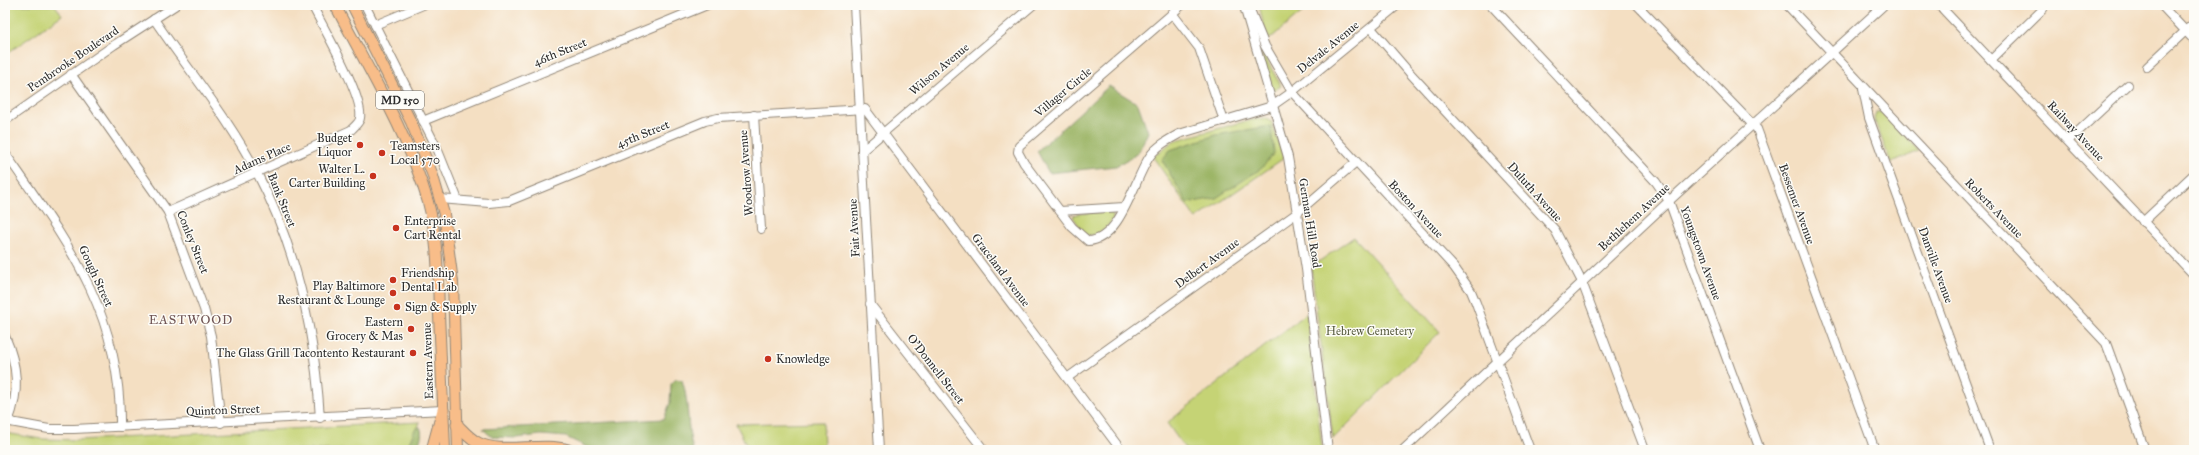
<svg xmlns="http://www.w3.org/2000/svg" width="2199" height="455" viewBox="0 0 2199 455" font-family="'IM FELL Great Primer',serif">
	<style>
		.green { fill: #c5d374; stroke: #787f50 }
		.forest { fill: #9cb566; stroke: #647048 }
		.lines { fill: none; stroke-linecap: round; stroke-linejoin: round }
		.minor-casing { stroke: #908576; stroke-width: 10 }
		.major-casing { stroke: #908576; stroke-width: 12 }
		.highway-casing { stroke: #908576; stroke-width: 13 }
		.minor { stroke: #fff; stroke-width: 8 }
		.major { stroke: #f8bd89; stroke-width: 10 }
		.highway { stroke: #f8bd89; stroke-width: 11 }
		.poi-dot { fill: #c8321e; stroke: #fdfcf7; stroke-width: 1.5 }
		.labels { text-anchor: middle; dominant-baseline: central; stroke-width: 3; stroke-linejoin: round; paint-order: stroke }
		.shield { fill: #fdfcf7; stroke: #6a6a68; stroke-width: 1 }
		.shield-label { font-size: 11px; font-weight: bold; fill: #2b2b2b }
		.street-label { font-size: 12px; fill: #2b2b2b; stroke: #fdfcf7 }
		.poi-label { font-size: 12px; fill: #2b2b2b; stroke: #fdfcf7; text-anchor: end }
		.park-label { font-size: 12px; fill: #595d41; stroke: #fdfcf7 }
		.neighbourhood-label { font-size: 13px; letter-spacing: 1px; fill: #6f5454; stroke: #fdfcf7 }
	</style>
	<rect width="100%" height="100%" fill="#fdfcf7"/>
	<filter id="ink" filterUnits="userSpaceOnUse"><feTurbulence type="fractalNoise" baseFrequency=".025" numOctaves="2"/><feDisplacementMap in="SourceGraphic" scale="8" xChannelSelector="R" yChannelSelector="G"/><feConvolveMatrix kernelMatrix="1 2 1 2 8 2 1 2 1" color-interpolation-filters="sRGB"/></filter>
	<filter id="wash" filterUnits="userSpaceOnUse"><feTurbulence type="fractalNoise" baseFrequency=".012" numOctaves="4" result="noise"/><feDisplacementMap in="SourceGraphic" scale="16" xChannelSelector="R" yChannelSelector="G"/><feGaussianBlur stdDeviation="0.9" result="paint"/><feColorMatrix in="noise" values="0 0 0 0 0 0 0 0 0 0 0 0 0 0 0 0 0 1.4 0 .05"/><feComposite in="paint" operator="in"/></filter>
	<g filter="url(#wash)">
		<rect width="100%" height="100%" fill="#f4dfc2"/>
		<!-- green -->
		<g class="green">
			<path d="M 5,5 L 55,5 L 62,15 L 6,54 Z"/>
			<path d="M 1259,5 L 1311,5 L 1267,41 Z"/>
			<path d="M 1260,48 L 1281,86 L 1272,92 Z"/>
			<path d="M 1876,112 L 1882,112 L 1919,151 L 1891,163 L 1874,119 Z"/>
			<path d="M 1265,118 L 1271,121 L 1284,158 L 1196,219 L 1153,157 L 1173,141 L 1246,121 Z"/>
			<path d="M 1109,211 L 1113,214 L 1113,220 C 1105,228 1098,237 1085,235 L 1073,217 L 1076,214 Z"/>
			<path d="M 1354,237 L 1440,332 L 1333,439 L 1311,267 Z"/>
			<path d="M 1307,313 L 1322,448 L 1320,450 L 1186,450 L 1167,423 Z"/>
			<path d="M 420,422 L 410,450 L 5,450 L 5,433 L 41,439 L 79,440 Z"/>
			<path d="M 823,422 L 824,450 L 749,450 L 736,424 Z"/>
		</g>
		<!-- forest -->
		<g class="forest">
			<path d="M 1109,86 L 1138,104 L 1148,132 L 1138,153 L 1116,166 L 1049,173 L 1037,151 Z"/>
			<path d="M 1271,126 L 1274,153 L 1262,168 L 1216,198 L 1187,203 L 1162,160 L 1170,150 L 1216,135 Z"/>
			<path d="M 676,379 L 682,380 C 690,403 686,427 693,450 L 593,450 L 566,437 L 541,435 L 517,438 L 492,437 L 483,429 L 664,419 L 670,403 L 671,384 Z"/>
			<path d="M 420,427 C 424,435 419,443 416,450 L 406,450 L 415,429 Z"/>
		</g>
	</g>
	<g filter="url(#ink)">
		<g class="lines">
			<!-- minor casing -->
			<g class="minor-casing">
				<g id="minor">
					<path d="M 365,5 L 437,148 L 458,200"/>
					<path d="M 854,5 L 879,450"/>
					<path d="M 1182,5 L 1019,146 L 1018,152 L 1024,163 L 1072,227 L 1088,241 C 1121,240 1134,179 1150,156 C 1157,146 1168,140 1179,134 L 1272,106 L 1292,92 L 1398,5"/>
					<path d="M 1248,5 L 1265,46 L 1292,92 L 1454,267 L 1471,291 L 1476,303 L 1530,450"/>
					<path d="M 1491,5 L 1656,182 L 1669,201 L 1760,450"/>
					<path d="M 1637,5 L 1757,129 L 1875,450"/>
					<path d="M 1787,5 L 2106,343 L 2145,450"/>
					<path d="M 1939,5 L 2194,275"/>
					<path d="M 2161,5 L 2194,40"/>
					<path d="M 1245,10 L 1288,157 L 1306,269 L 1328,450"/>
					<path d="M 1172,13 L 1199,48 L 1224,121"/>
					<path d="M 154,19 C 188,70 229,118 257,173 C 296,247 315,334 320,418"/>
					<path d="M 375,25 L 423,5"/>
					<path d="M 1371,28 L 1409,72 L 1555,230 L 1582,282 L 1645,450"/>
					<path d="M 1991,60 L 2043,9"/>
					<path d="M 2147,67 L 2194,23"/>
					<path d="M 71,74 L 168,212 L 204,309 L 211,336 L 221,423"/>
					<path d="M 1863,89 L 1869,118 L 1990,450"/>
					<path d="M 754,115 L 761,229"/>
					<path d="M 5,121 L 114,45 L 176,5"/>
					<path d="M 423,121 L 707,5"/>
					<path d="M 2069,140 L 2128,85"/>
					<path d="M 862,151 L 1033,5"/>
					<path d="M 5,153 C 67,242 122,313 120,427"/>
					<path d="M 440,199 L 489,203 L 509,201 L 705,121 L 718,118 L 865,109 L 1121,450"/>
					<path d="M 1060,211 L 1124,207"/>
					<path d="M 168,212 L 351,130 C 354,127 360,122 360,118 C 364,97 323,27 312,5"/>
					<path d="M 2143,222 L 2194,174"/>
					<path d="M 870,304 L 984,450"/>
					<path d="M 5,336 C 18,366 20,392 8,422"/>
					<path d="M 1067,378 L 1297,213 L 1356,162"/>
					<path d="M 5,421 L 49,429 L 74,429 L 443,410"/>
					<path d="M 1403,450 L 1669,201 L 1884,5"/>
				</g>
			</g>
			<!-- major casing -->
			<g class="major-casing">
				<g id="major">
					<path d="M 335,5 C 368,69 408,133 428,202 C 438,238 438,277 439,314 C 441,359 443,405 445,450"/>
					<path d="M 352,5 L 411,122 L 432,173 L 444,214 L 453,282 L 458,450"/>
				</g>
			</g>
			<!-- highway casing -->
			<g class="highway-casing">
				<g id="highway">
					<path d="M 457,425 C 464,432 470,439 478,443 C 501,455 541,442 568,450"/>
					<path d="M 432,450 L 443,410"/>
				</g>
			</g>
			<!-- minor -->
			<use href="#minor" class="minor"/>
			<!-- major -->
			<use href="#major" class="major"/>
			<!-- highway -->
			<use href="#highway" class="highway"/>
		</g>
	</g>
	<!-- markers -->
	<g class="poi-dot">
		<circle cx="360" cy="145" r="4"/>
		<circle cx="382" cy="153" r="4"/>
		<circle cx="373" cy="176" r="4"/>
		<circle cx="396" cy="228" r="4"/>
		<circle cx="393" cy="280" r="4"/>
		<circle cx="393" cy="293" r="4"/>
		<circle cx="397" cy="307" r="4"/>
		<circle cx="411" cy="329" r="4"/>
		<circle cx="413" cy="353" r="4"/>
		<circle cx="768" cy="359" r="4"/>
	</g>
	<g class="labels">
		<!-- shield labels -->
		<rect class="shield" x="376" y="91" width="48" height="18" rx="3"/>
		<g class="shield-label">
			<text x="400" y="100">MD 150</text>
		</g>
		<!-- street labels -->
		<g class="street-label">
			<text transform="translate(1328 47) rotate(-39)">Delvale Avenue</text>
			<text transform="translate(560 52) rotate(-22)">46th Street</text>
			<text transform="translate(73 59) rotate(-34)">Pembrooke Boulevard</text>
			<text transform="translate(939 69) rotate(-40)">Wilson Avenue</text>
			<text transform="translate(1063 92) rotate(-40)">Villager Circle</text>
			<text transform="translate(2076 131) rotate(47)">Railway Avenue</text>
			<text transform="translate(643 134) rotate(-22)">45th Street</text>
			<text transform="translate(262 158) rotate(-24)">Adams Place</text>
			<text transform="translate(746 173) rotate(-94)">Woodrow Avenue</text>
			<text transform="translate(1535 192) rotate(48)">Duluth Avenue</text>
			<text transform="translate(282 200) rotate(68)">Bank Street</text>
			<text transform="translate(1797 204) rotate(70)">Bessemer Avenue</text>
			<text transform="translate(1994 208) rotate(46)">Roberts Avenue</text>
			<text transform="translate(1416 209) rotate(47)">Boston Avenue</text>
			<text transform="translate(1634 217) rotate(-43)">Bethlehem Avenue</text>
			<text transform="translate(1310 223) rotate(81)">German Hill Road</text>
			<text transform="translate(854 228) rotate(-93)">Fait Avenue</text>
			<text transform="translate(193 242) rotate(68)">Conley Street</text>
			<text transform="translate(1701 253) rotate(70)">Youngstown Avenue</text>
			<text transform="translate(1207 263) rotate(-36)">Delbert Avenue</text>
			<text transform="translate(1936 265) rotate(70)">Danville Avenue</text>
			<text transform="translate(1001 270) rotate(53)">Graceland Avenue</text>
			<text transform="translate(96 276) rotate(65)">Gough Street</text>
			<text transform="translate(428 361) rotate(-92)">Eastern Avenue</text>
			<text transform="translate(936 369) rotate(52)">O'Donnell Street</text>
			<text transform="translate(223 410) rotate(-2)">Quinton Street</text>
		</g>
		<!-- poi labels -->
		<g class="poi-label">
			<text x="352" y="138">Budget<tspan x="352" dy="14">Liquor</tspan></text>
			<text x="390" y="146" text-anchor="start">Teamsters<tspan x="390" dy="14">Local 570</tspan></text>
			<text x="365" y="169">Walter L.<tspan x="365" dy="14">Carter Building</tspan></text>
			<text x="404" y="221" text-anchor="start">Enterprise<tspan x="404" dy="14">Cart Rental</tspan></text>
			<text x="401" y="273" text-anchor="start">Friendship<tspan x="401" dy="14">Dental Lab</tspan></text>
			<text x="385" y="286">Play Baltimore<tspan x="385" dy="14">Restaurant &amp; Lounge</tspan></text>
			<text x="405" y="307" text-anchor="start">Sign &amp; Supply</text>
			<text x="403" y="322">Eastern<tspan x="403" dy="14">Grocery &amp; Mas</tspan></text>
			<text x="405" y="353">The Glass Grill Tacontento Restaurant</text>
			<text x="776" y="359" text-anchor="start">Knowledge</text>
		</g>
		<!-- park labels -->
		<g class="park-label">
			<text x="1370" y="331">Hebrew Cemetery</text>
		</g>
		<!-- neighbourhood labels -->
		<g class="neighbourhood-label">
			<text x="191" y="320">EASTWOOD</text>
		</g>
	</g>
	<!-- margin -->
	<rect width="2199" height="455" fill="none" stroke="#fdfcf7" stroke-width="20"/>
</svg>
